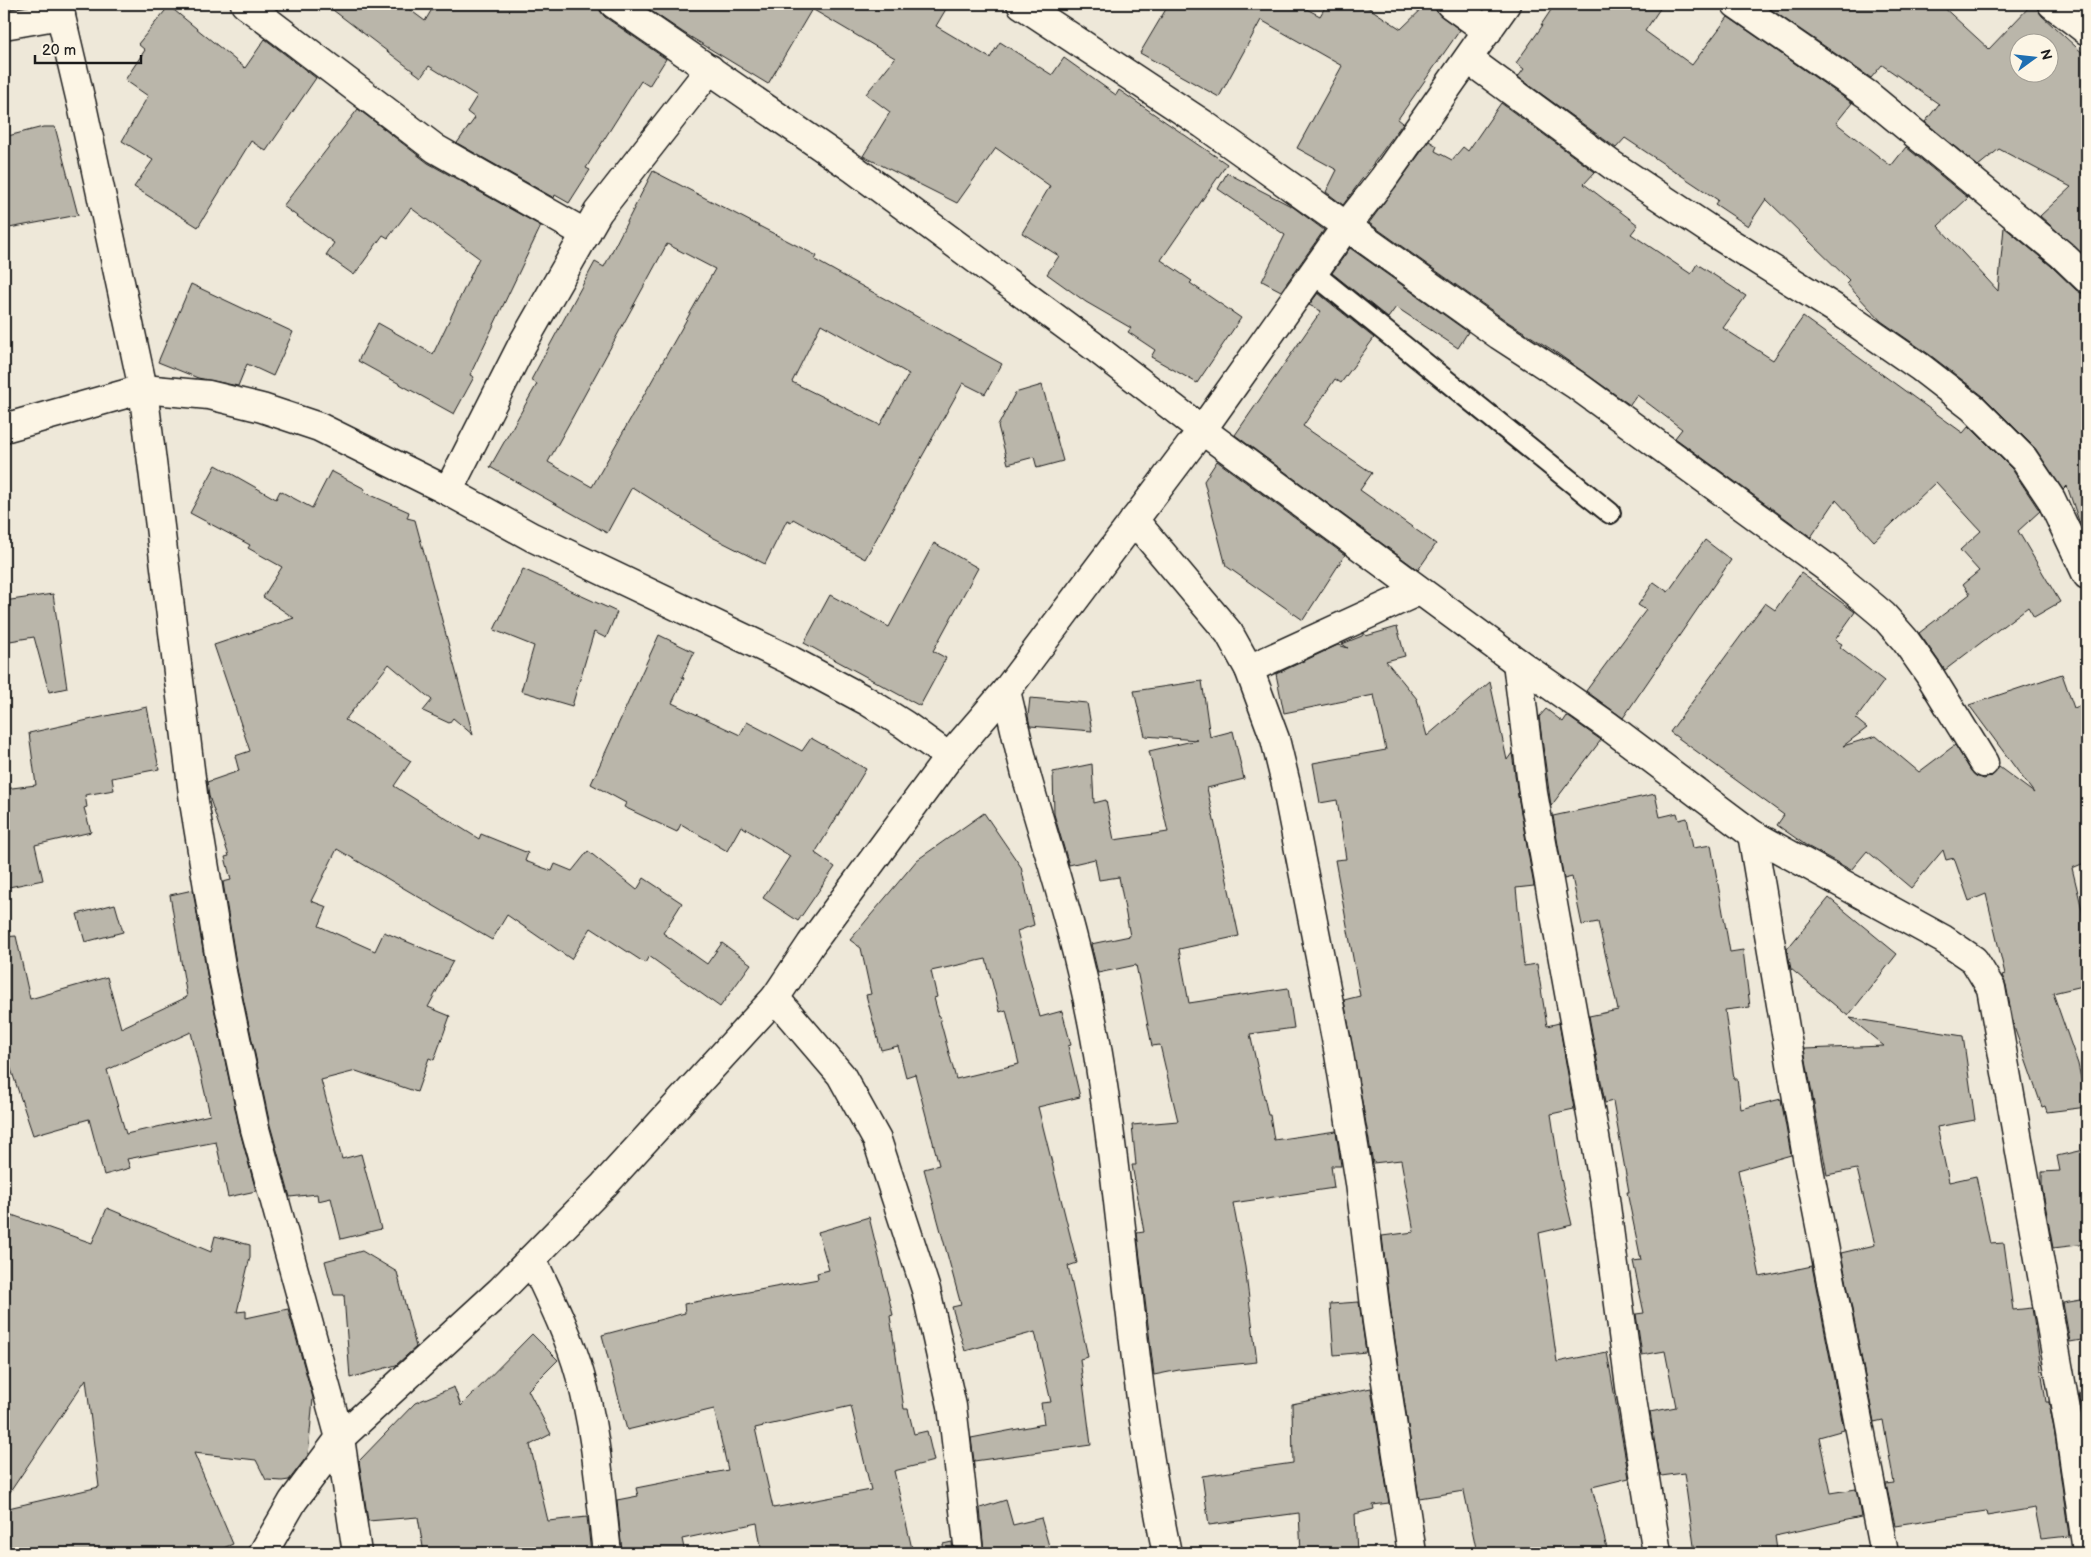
<svg xmlns="http://www.w3.org/2000/svg" width="2091" height="1557" viewBox="0 0 2091 1557" font-family="'Balsamiq Sans',sans-serif">
	<style>
		.building { fill: #bab6aa; stroke: #1c1c1c; fill-rule: evenodd }
		.lines { fill: none; stroke-linecap: round; stroke-linejoin: round }
		.service-casing { stroke: #1c1c1c; stroke-width: 24 }
		.minor-casing { stroke: #1c1c1c; stroke-width: 31 }
		.tertiary-casing { stroke: #1c1c1c; stroke-width: 31 }
		.service { stroke: #fcf5e5; stroke-width: 20 }
		.minor { stroke: #fcf5e5; stroke-width: 28 }
		.tertiary { stroke: #fcf5e5; stroke-width: 28 }
	</style>
	<rect width="100%" height="100%" fill="#eee8d9"/>
	<filter id="ink" filterUnits="userSpaceOnUse"><feTurbulence type="fractalNoise" baseFrequency=".02" numOctaves="2"/><feDisplacementMap in="SourceGraphic" scale="10" xChannelSelector="R" yChannelSelector="G"/><feConvolveMatrix kernelMatrix="1 2 1 2 8 2 1 2 1" color-interpolation-filters="sRGB"/></filter>
	<g filter="url(#ink)">
		<!-- building -->
		<g class="building">
			<path d="M 325,4 L 402,4 L 425,21 L 435,4 L 599,4 L 600,11 L 605,17 L 666,59 L 649,86 L 641,81 L 586,168 L 590,170 L 569,203 L 555,195 L 554,198 L 457,143 L 475,118 L 467,112 L 477,96 L 429,66 L 421,77 Z"/>
			<path d="M 641,4 L 949,4 L 936,26 L 990,58 L 1000,42 L 1052,75 L 1064,58 L 1116,95 L 1119,90 L 1227,164 L 1161,260 L 1192,281 L 1190,283 L 1241,318 L 1197,383 L 1151,357 L 1155,350 L 1128,332 L 1131,328 L 1086,302 L 1047,274 L 1059,256 L 1022,233 L 1050,186 L 996,148 L 957,203 L 863,156 L 890,112 L 866,94 L 895,58 L 812,9 L 768,84 L 684,33 Z"/>
			<path d="M 1169,4 L 1297,4 L 1320,16 L 1327,4 L 1363,4 L 1401,29 L 1427,4 L 1435,4 L 1436,11 L 1441,16 L 1460,30 L 1398,119 L 1403,123 L 1343,205 L 1326,192 L 1337,170 L 1297,148 L 1342,66 L 1261,20 L 1219,97 L 1140,53 Z"/>
			<path d="M 1555,4 L 1663,4 L 1645,31 L 1692,65 L 1728,17 L 1852,103 L 1836,123 L 1891,166 L 1906,147 L 1968,198 L 1938,226 L 1998,291 L 2004,227 L 2051,266 L 2076,290 L 2087,294 L 2087,529 L 2083,530 L 2080,524 L 2067,486 L 2063,490 L 2035,448 L 1983,396 L 1930,355 L 1881,321 L 1846,283 L 1849,280 L 1766,199 L 1748,226 L 1715,204 L 1718,200 L 1625,138 L 1616,148 L 1518,77 L 1524,69 L 1516,63 L 1543,25 L 1541,25 Z"/>
			<path d="M 1763,4 L 1940,4 L 1989,49 L 2032,4 L 2037,4 L 2038,10 L 2042,16 L 2087,57 L 2087,258 L 2040,216 L 2071,187 L 1999,149 L 1978,166 L 1925,122 L 1939,104 L 1882,65 L 1871,78 ZM 2018,42 L 2048,42 L 2048,72 L 2018,72 Z"/>
			<path d="M 169,6 L 245,68 L 265,39 L 316,78 L 266,151 L 251,141 L 198,227 L 134,187 L 153,160 L 122,141 L 148,96 L 125,80 L 145,50 L 138,44 Z"/>
			<path d="M 1501,103 L 1595,172 L 1584,184 L 1638,225 L 1631,234 L 1691,274 L 1697,264 L 1746,296 L 1723,328 L 1773,360 L 1803,317 L 1963,433 L 1969,426 L 2012,469 L 2037,507 L 2040,511 L 2018,531 L 2060,602 L 2034,617 L 2028,607 L 1945,670 L 1919,633 L 1970,594 L 1963,584 L 1979,571 L 1960,550 L 1981,531 L 1936,482 L 1874,541 L 1836,500 L 1811,537 L 1675,438 L 1682,429 L 1637,395 L 1630,405 L 1554,351 L 1508,322 L 1369,223 L 1429,141 L 1437,146 L 1435,151 L 1452,160 L 1463,147 L 1468,151 Z"/>
			<path d="M 358,109 L 428,163 L 541,226 L 470,375 L 474,377 L 454,414 L 358,361 L 378,323 L 433,354 L 479,258 L 411,208 L 388,238 L 383,235 L 354,275 L 326,255 L 334,243 L 283,206 Z"/>
			<path d="M 43,127 L 55,127 L 78,215 L 4,229 L 4,137 Z"/>
			<path d="M 653,171 L 817,256 L 815,260 L 1002,364 L 985,394 L 963,383 L 865,559 L 793,519 L 791,522 L 787,520 L 765,564 L 712,537 L 632,487 L 607,533 L 490,467 L 537,384 L 531,380 L 595,262 L 604,267 ZM 667,244 L 715,269 L 592,487 L 548,462 ZM 821,324 L 909,374 L 880,425 L 792,382 Z"/>
			<path d="M 1227,173 L 1293,207 L 1324,230 L 1281,291 L 1262,281 L 1285,235 L 1218,189 Z"/>
			<path d="M 1350,248 L 1468,332 L 1458,348 L 1396,307 L 1388,318 L 1332,273 Z"/>
			<path d="M 191,284 L 293,332 L 273,376 L 247,364 L 238,386 L 198,378 L 158,362 Z"/>
			<path d="M 1318,293 L 1374,338 L 1341,383 L 1335,379 L 1303,426 L 1372,473 L 1360,490 L 1436,544 L 1418,570 L 1235,435 L 1321,311 L 1309,305 Z"/>
			<path d="M 1042,385 L 1063,461 L 1037,468 L 1034,457 L 1008,464 L 998,426 L 1015,393 Z"/>
			<path d="M 1217,461 L 1345,555 L 1303,620 L 1226,566 L 1204,481 Z"/>
			<path d="M 216,465 L 276,499 L 280,491 L 312,508 L 331,471 L 365,489 L 364,492 L 409,512 L 407,518 L 415,520 L 473,735 L 453,718 L 449,723 L 423,711 L 432,700 L 389,664 L 345,720 L 411,761 L 394,786 L 479,839 L 481,834 L 528,853 L 525,861 L 552,871 L 555,864 L 572,871 L 588,851 L 637,890 L 644,878 L 682,903 L 663,933 L 707,964 L 722,943 L 751,964 L 720,1007 L 649,956 L 645,963 L 591,928 L 571,959 L 507,915 L 492,940 L 337,849 L 311,901 L 327,907 L 319,926 L 375,951 L 384,932 L 453,961 L 428,1007 L 450,1016 L 434,1060 L 429,1058 L 417,1092 L 356,1071 L 321,1080 L 342,1159 L 361,1154 L 381,1229 L 341,1239 L 331,1198 L 318,1201 L 317,1194 L 290,1197 L 270,1125 L 237,969 L 223,882 L 231,880 L 225,857 L 229,856 L 209,796 L 207,782 L 239,771 L 235,756 L 250,751 L 214,645 L 294,618 L 263,597 L 282,567 L 248,548 L 250,545 L 190,513 Z"/>
			<path d="M 1705,540 L 1731,560 L 1623,718 L 1586,691 L 1646,610 L 1638,605 L 1654,582 L 1668,592 Z"/>
			<path d="M 934,543 L 978,568 L 933,651 L 946,658 L 920,706 L 804,643 L 830,595 L 889,627 Z"/>
			<path d="M 523,569 L 617,612 L 606,638 L 594,632 L 572,706 L 521,691 L 534,646 L 494,630 Z"/>
			<path d="M 1801,573 L 1855,612 L 1835,640 L 1842,644 L 1840,647 L 1884,681 L 1856,719 L 1867,728 L 1843,746 L 1876,736 L 1919,772 L 1955,745 L 1971,771 L 1976,776 L 1984,779 L 1992,776 L 1999,767 L 2034,793 L 1969,705 L 2062,674 L 2074,708 L 2087,703 L 2087,862 L 2072,868 L 2087,930 L 2087,985 L 2053,993 L 2078,1064 L 2087,1107 L 2047,1112 L 2045,1106 L 2042,1107 L 2014,1027 L 2006,985 L 2002,975 L 2005,974 L 1986,894 L 1969,901 L 1954,858 L 1946,860 L 1943,850 L 1911,888 L 1867,851 L 1851,870 L 1807,846 L 1777,825 L 1784,815 L 1670,732 L 1765,603 L 1775,610 Z"/>
			<path d="M 53,594 L 67,688 L 49,692 L 34,637 L 4,642 L 4,601 Z"/>
			<path d="M 1397,627 L 1405,656 L 1386,661 L 1417,699 L 1427,736 L 1490,682 L 1507,760 L 1512,753 L 1518,796 L 1534,886 L 1516,888 L 1524,966 L 1537,964 L 1547,1026 L 1559,1023 L 1574,1109 L 1551,1114 L 1560,1174 L 1572,1225 L 1539,1233 L 1557,1362 L 1607,1352 L 1629,1478 L 1592,1487 L 1608,1553 L 1477,1553 L 1464,1491 L 1419,1498 L 1392,1320 L 1382,1236 L 1414,1232 L 1401,1160 L 1373,1163 L 1344,1000 L 1360,996 L 1335,860 L 1346,859 L 1337,800 L 1320,803 L 1313,763 L 1386,750 L 1374,695 L 1284,713 L 1276,674 L 1338,645 L 1348,648 L 1342,644 L 1362,636 L 1364,633 L 1366,636 Z"/>
			<path d="M 659,635 L 694,652 L 682,677 L 684,678 L 672,703 L 740,735 L 747,722 L 802,751 L 811,738 L 866,769 L 815,853 L 835,867 L 798,921 L 763,898 L 790,856 L 741,826 L 727,851 L 681,824 L 677,832 L 624,807 L 626,803 L 591,784 Z"/>
			<path d="M 1202,681 L 1210,737 L 1233,731 L 1244,779 L 1207,788 L 1239,936 L 1179,949 L 1189,1003 L 1288,988 L 1294,1028 L 1250,1034 L 1268,1115 L 1270,1115 L 1274,1140 L 1336,1131 L 1341,1166 L 1331,1166 L 1334,1188 L 1233,1203 L 1245,1267 L 1257,1362 L 1179,1370 L 1154,1375 L 1137,1233 L 1144,1232 L 1132,1165 L 1136,1165 L 1132,1125 L 1178,1121 L 1160,1045 L 1152,1046 L 1136,965 L 1098,973 L 1091,944 L 1130,936 L 1119,877 L 1099,880 L 1095,859 L 1069,865 L 1054,814 L 1053,772 L 1092,764 L 1094,803 L 1106,800 L 1114,840 L 1168,832 L 1149,751 L 1197,740 L 1145,736 L 1134,691 Z"/>
			<path d="M 1030,698 L 1087,703 L 1092,731 L 1030,726 L 1028,716 Z"/>
			<path d="M 147,707 L 159,769 L 112,778 L 114,790 L 85,795 L 87,807 L 84,808 L 91,832 L 35,845 L 43,880 L 4,888 L 4,789 L 36,785 L 29,733 Z"/>
			<path d="M 1546,709 L 1563,722 L 1567,716 L 1601,740 L 1551,806 L 1539,717 Z"/>
			<path d="M 1655,794 L 1660,817 L 1677,813 L 1679,820 L 1687,818 L 1693,848 L 1711,845 L 1730,952 L 1743,950 L 1750,1007 L 1725,1010 L 1734,1079 L 1737,1079 L 1741,1109 L 1781,1099 L 1791,1155 L 1738,1170 L 1760,1277 L 1812,1266 L 1844,1430 L 1819,1437 L 1831,1493 L 1856,1489 L 1861,1517 L 1775,1536 L 1777,1550 L 1758,1553 L 1695,1553 L 1684,1473 L 1661,1476 L 1659,1471 L 1650,1412 L 1676,1407 L 1665,1351 L 1642,1355 L 1636,1314 L 1644,1313 L 1633,1261 L 1641,1260 L 1627,1192 L 1629,1192 L 1613,1101 L 1605,1103 L 1589,1016 L 1618,1010 L 1598,922 L 1582,925 L 1572,877 L 1564,879 L 1553,816 Z"/>
			<path d="M 984,813 L 1021,867 L 1034,925 L 1017,931 L 1040,1017 L 1062,1011 L 1071,1045 L 1068,1046 L 1080,1097 L 1038,1107 L 1077,1263 L 1068,1266 L 1088,1357 L 1080,1359 L 1091,1445 L 974,1461 L 971,1438 L 1044,1424 L 1041,1403 L 1051,1402 L 1035,1332 L 965,1351 L 952,1307 L 961,1305 L 924,1169 L 939,1165 L 915,1074 L 906,1077 L 898,1046 L 881,1050 L 866,995 L 871,994 L 861,948 L 850,940 L 917,860 ZM 986,959 L 1000,1012 L 1006,1010 L 1019,1064 L 956,1079 L 934,998 L 937,997 L 931,971 Z"/>
			<path d="M 193,890 L 207,975 L 240,1132 L 256,1191 L 228,1197 L 216,1142 L 127,1159 L 130,1168 L 104,1175 L 89,1119 L 33,1135 L 9,1063 L 4,1065 L 4,937 L 16,936 L 30,999 L 107,977 L 121,1028 L 187,997 L 170,895 ZM 191,1032 L 210,1115 L 126,1134 L 107,1070 Z"/>
			<path d="M 1829,898 L 1897,954 L 1848,1016 L 1791,969 L 1787,949 Z"/>
			<path d="M 115,904 L 123,932 L 85,942 L 77,914 Z"/>
			<path d="M 1850,1018 L 1963,1036 L 1975,1120 L 1937,1127 L 1949,1182 L 1976,1176 L 1990,1244 L 2004,1243 L 2013,1310 L 2032,1308 L 2046,1402 L 2049,1402 L 2055,1435 L 2069,1536 L 2041,1539 L 2035,1508 L 1987,1516 L 1986,1511 L 1895,1525 L 1886,1484 L 1894,1483 L 1883,1420 L 1874,1422 L 1841,1253 L 1875,1245 L 1857,1169 L 1827,1175 L 1804,1049 L 1884,1046 Z"/>
			<path d="M 2087,1149 L 2087,1244 L 2053,1248 L 2042,1187 L 2042,1172 L 2060,1171 L 2057,1156 Z"/>
			<path d="M 107,1208 L 211,1252 L 215,1236 L 250,1245 L 250,1257 L 237,1312 L 246,1311 L 246,1318 L 288,1309 L 313,1398 L 308,1455 L 289,1480 L 282,1481 L 266,1480 L 256,1460 L 194,1453 L 233,1544 L 212,1553 L 4,1553 L 4,1509 L 99,1487 L 86,1379 L 4,1501 L 4,1239 L 12,1215 L 92,1243 Z"/>
			<path d="M 869,1217 L 893,1315 L 890,1316 L 904,1409 L 908,1409 L 914,1434 L 927,1431 L 934,1461 L 894,1471 L 913,1553 L 762,1553 L 757,1523 L 682,1539 L 685,1553 L 622,1553 L 617,1500 L 638,1496 L 636,1488 L 728,1470 L 714,1409 L 627,1430 L 602,1335 L 685,1313 L 684,1304 L 818,1279 L 817,1273 L 829,1270 L 818,1232 ZM 851,1406 L 871,1490 L 773,1508 L 755,1428 Z"/>
			<path d="M 362,1251 L 397,1272 L 416,1347 L 396,1365 L 350,1378 L 344,1295 L 334,1295 L 325,1261 Z"/>
			<path d="M 2087,1299 L 2087,1339 L 2070,1342 L 2063,1303 Z"/>
			<path d="M 1359,1302 L 1366,1352 L 1334,1355 L 1330,1304 Z"/>
			<path d="M 532,1334 L 558,1360 L 528,1390 L 551,1434 L 530,1445 L 548,1521 L 587,1517 L 591,1553 L 424,1553 L 418,1517 L 368,1521 L 359,1461 L 415,1403 L 454,1387 L 461,1406 Z"/>
			<path d="M 1371,1388 L 1389,1503 L 1373,1505 L 1374,1509 L 1355,1514 L 1357,1553 L 1301,1553 L 1299,1513 L 1209,1525 L 1202,1476 L 1293,1463 L 1292,1404 Z"/>
			<path d="M 2087,1392 L 2087,1443 L 2079,1394 Z"/>
			<path d="M 1006,1500 L 1013,1525 L 1041,1518 L 1051,1553 L 984,1553 L 980,1508 Z"/>
			<path d="M 952,1542 L 953,1553 L 944,1553 L 943,1544 Z"/>
		</g>
		<g class="lines">
			<!-- service casing -->
			<g class="service-casing">
				<path id="service" d="M 1313,273 L 1610,513"/>
			</g>
			<!-- minor casing -->
			<g class="minor-casing">
				<g id="minor">
					<path d="M 58,4 L 83,110 L 143,389 L 194,802 L 222,972 L 255,1129 L 340,1438 L 357,1553"/>
					<path d="M 245,4 L 436,149 L 586,234"/>
					<path d="M 614,4 L 854,169 L 1092,345 L 1202,430 L 1517,662 L 1607,725 L 1752,834 L 1943,939 L 1974,960 L 1991,988 L 2070,1433 L 2087,1551"/>
					<path d="M 1021,4 L 1203,124 L 1499,335 L 1576,385 L 1827,568 L 1883,615 L 1905,640 L 1929,674 L 1984,763"/>
					<path d="M 1450,4 L 1488,31"/>
					<path d="M 1736,4 L 1868,95 L 2061,254 L 2087,279"/>
					<path d="M 2052,4 L 2087,31"/>
					<path d="M 4,25 L 61,15"/>
					<path d="M 1468,59 L 1612,165 L 1719,236 L 1839,311 L 1920,367 L 1973,408 L 2024,459 L 2051,499 L 2087,575"/>
					<path d="M 4,428 L 143,389 L 209,395 L 262,408 L 319,427 L 448,491 L 532,537 L 792,661 L 867,701 L 905,725 L 949,757"/>
					<path d="M 448,491 L 523,343 L 598,212 L 710,69"/>
					<path d="M 1134,520 L 1229,633 L 1249,669 L 1275,739 L 1286,784 L 1339,1054 L 1360,1183 L 1377,1322 L 1412,1553"/>
					<path d="M 1517,662 L 1533,793 L 1602,1176 L 1630,1387 L 1657,1553"/>
					<path d="M 1249,669 L 1419,591"/>
					<path d="M 1006,691 C 1014,723 1020,754 1029,785 C 1054,870 1081,955 1096,1042 C 1125,1211 1131,1385 1167,1553"/>
					<path d="M 1752,834 L 1809,1169 L 1884,1553"/>
					<path d="M 775,998 L 841,1075 L 877,1140 L 926,1290 L 952,1406 L 969,1553"/>
					<path d="M 532,1259 C 550,1297 569,1335 580,1375 C 597,1433 600,1494 607,1553"/>
					<path d="M 263,1553 L 293,1501 L 340,1438"/>
				</g>
			</g>
			<!-- tertiary casing -->
			<g class="tertiary-casing">
				<path id="tertiary" d="M 340,1438 L 500,1291 L 604,1185 L 775,998 L 811,944 L 949,757 L 1006,691 L 1202,430 L 1347,225 L 1383,179 L 1506,4"/>
			</g>
			<!-- service -->
			<use href="#service" class="service"/>
			<!-- minor -->
			<use href="#minor" class="minor"/>
			<!-- tertiary -->
			<use href="#tertiary" class="tertiary"/>
		</g>
	</g>
	<!-- margin -->
	<rect width="2091" height="1557" fill="none" stroke="#fcf5e5" stroke-width="20"/>
	<rect x="10" y="10" width="2071" height="1537" fill="none" stroke="#1c1c1c" stroke-width="2" filter="url(#ink)"/>
	<!-- north arrow -->
	<g transform="translate(2034 58) rotate(75)"><circle r="24" fill="#fcf5e5" stroke="#a29e95"/>
	<path d="M0-4L9 19L0 12L-9 19Z" fill="#1f6fb2"/>
	<text y="-8" font-size="14" font-weight="bold" text-anchor="middle" fill="#1c1c1c">N</text>
	</g>
	<!-- scale -->
	<path d="M35 55v8h106v-8" fill="none" stroke="#1c1c1c" stroke-width="2.5"/>
	<text x="42" y="55" font-size="15" fill="#1c1c1c" stroke="#fcf5e5" stroke-width="4" paint-order="stroke">20 m</text>
</svg>
